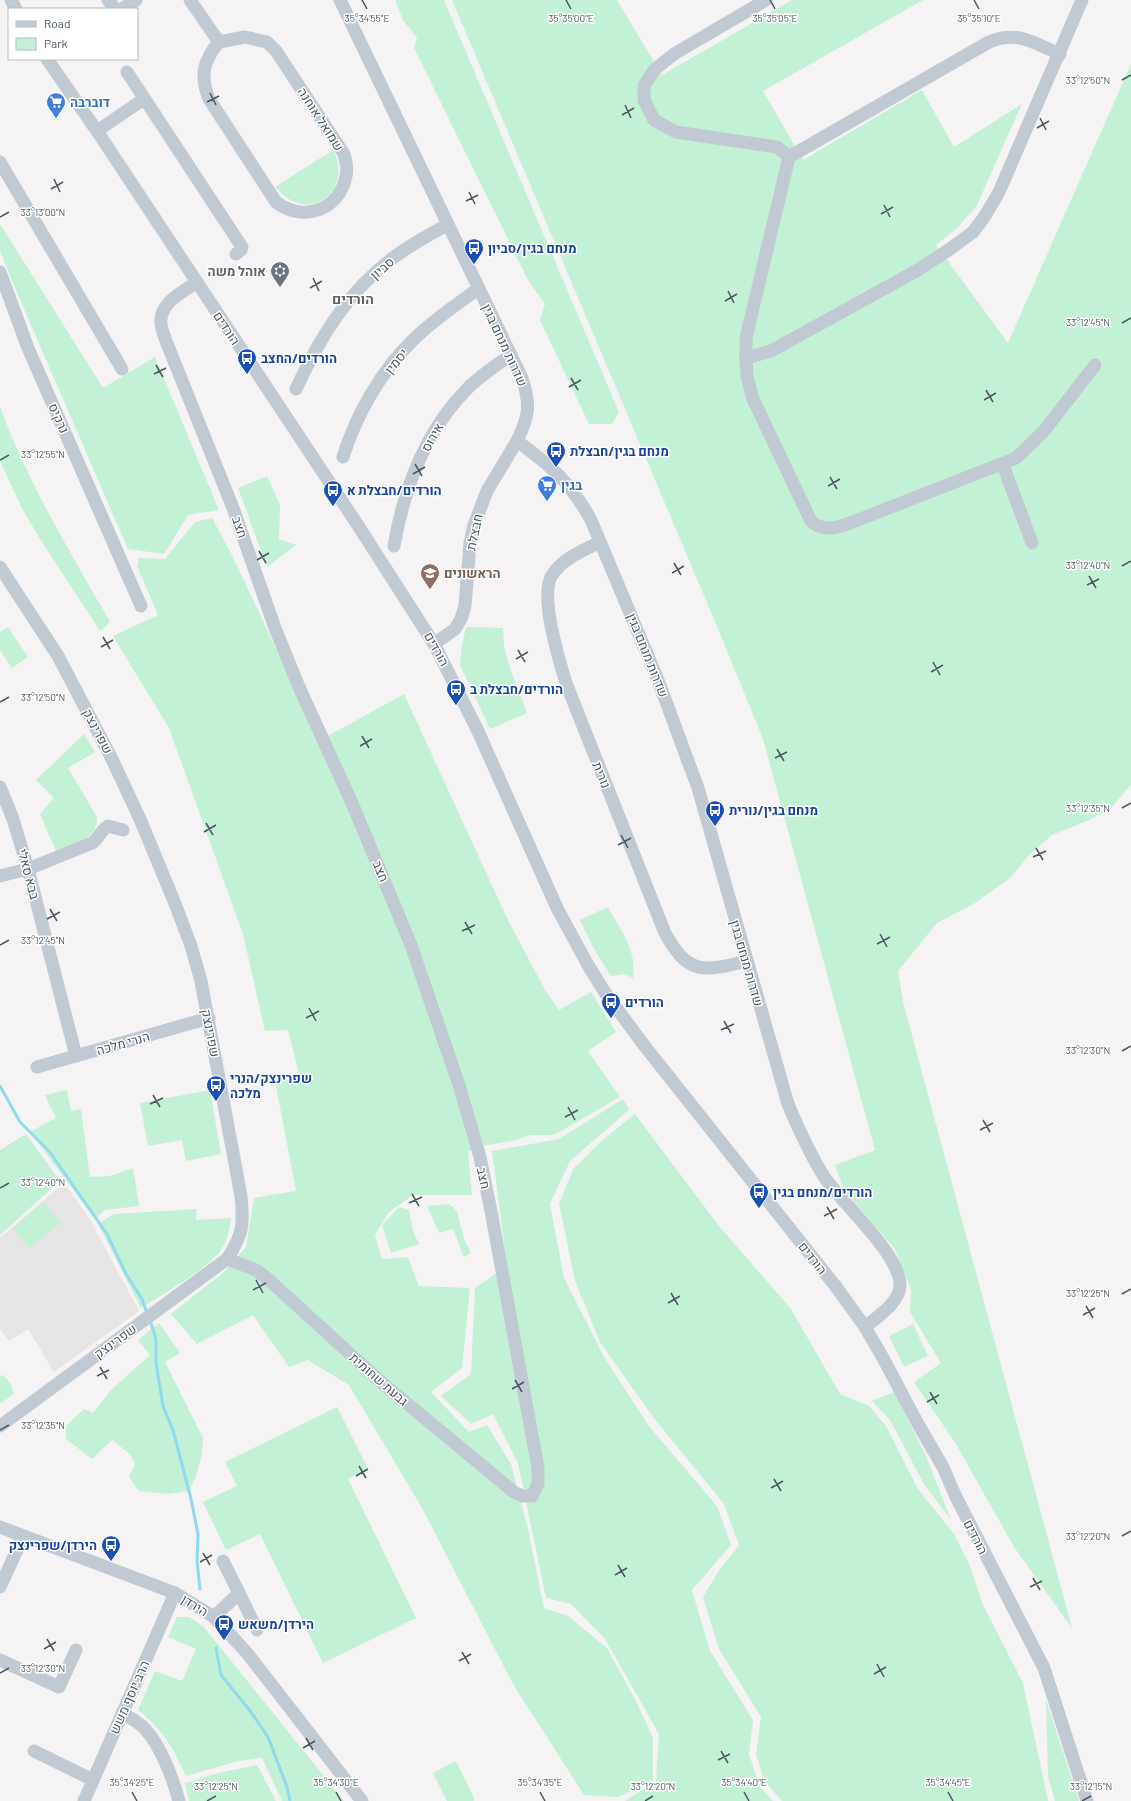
<svg xmlns="http://www.w3.org/2000/svg" width="1131" height="1801" viewBox="0 0 1131 1801" font-family="Barlow,Heebo,sans-serif">
	<style>
		.education { fill: #e6e4e5 }
		.green { fill: #c3f1d5 }
		.lines { fill: none; stroke-linecap: round; stroke-linejoin: round }
		.stream { stroke: #90daee; stroke-width: 3 }
		.minor { stroke: #c1cad2; stroke-width: 13 }
		.ticks { fill: none; stroke: #4a5661; stroke-width: 1.5 }
		.labels { text-anchor: middle; dominant-baseline: central; stroke-width: 3; stroke-linejoin: round; paint-order: stroke }
		.shop-label { font-size: 13px; font-weight: bold; fill: #366cbe; stroke: #fff; text-anchor: start }
		.street-label { font-size: 13px; fill: #4a5661; stroke: #fff }
		.transit-label { font-size: 13px; font-weight: bold; fill: #164399; stroke: #fff; text-anchor: start }
		.worship-label { font-size: 13px; font-weight: bold; fill: #5b616d; stroke: #fff; text-anchor: end }
		.education-label { font-size: 13px; font-weight: bold; fill: #785e54; stroke: #fff; text-anchor: start }
		.neighbourhood-label { font-size: 14px; font-weight: bold; fill: #5f6368; stroke: #fff }
		.ticks-label { font-size: 10px; text-anchor: middle; fill: #4a5661; stroke: #fff; stroke-width: 3; stroke-linejoin: round; paint-order: stroke }
	</style>
	<rect width="100%" height="100%" fill="#f5f3f3"/>
	<!-- education -->
	<path class="education" d="M 64,1183 L 89,1218 L 139,1311 L 54,1372 L 28,1329 L 9,1341 L 0,1329 L 0,1238 Z"/>
	<!-- green -->
	<g class="green">
		<path d="M 395,0 L 444,0 L 619,412 L 612,424 L 589,424 L 540,320 L 545,304 L 528,280 L 414,48 L 417,38 L 403,20 Z"/>
		<path d="M 452,0 L 617,0 L 662,75 L 792,0 L 923,0 L 763,91 L 803,160 L 922,90 L 954,147 L 1022,104 L 976,207 L 957,228 L 936,245 L 1008,343 L 1131,64 L 1131,784 L 1111,808 L 1089,820 L 1052,835 L 1030,854 L 1010,878 L 975,903 L 937,923 L 898,971 L 903,1002 L 1072,1628 L 1014,1547 L 956,1444 L 914,1382 L 941,1363 L 910,1312 L 911,1290 L 895,1249 L 844,1190 L 835,1165 L 875,1150 L 763,739 L 719,631 Z"/>
		<path d="M 333,150 C 348,176 331,211 298,203 C 289,201 281,193 275,187 Z"/>
		<path d="M 0,224 L 103,388 L 155,357 L 219,510 L 188,515 L 164,554 L 128,549 L 21,302 L 0,251 Z"/>
		<path d="M 0,407 C 28,483 70,552 110,622 L 100,631 L 40,539 L 23,510 L 10,483 L 0,460 Z"/>
		<path d="M 267,476 L 280,505 L 279,539 L 296,545 L 267,567 L 238,488 Z"/>
		<path d="M 212,518 L 232,555 L 319,741 L 404,694 L 507,918 L 545,990 L 559,1010 L 591,992 L 616,1032 L 588,1051 L 620,1097 L 554,1135 L 530,1135 L 512,1141 L 481,1146 L 468,1152 L 472,1195 L 413,1195 L 388,1213 L 375,1235 L 382,1259 L 408,1257 L 419,1286 L 470,1288 L 462,1368 L 431,1392 L 469,1432 L 487,1425 L 511,1464 L 528,1529 L 544,1608 L 568,1616 L 607,1648 L 637,1703 L 653,1738 L 653,1782 L 617,1797 L 584,1795 L 513,1684 L 422,1508 L 349,1385 L 308,1360 L 289,1367 L 253,1315 L 197,1344 L 171,1314 L 224,1272 L 246,1247 L 254,1198 L 296,1191 L 275,1081 L 300,1078 L 288,1030 L 265,1031 L 243,934 L 169,728 L 113,636 L 158,615 L 137,566 L 139,558 L 165,559 L 195,522 Z"/>
		<path d="M 8,627 L 28,657 L 12,668 L 0,650 L 0,632 Z"/>
		<path d="M 466,627 L 503,628 L 504,647 L 510,668 L 527,713 L 490,729 L 460,665 L 462,645 Z"/>
		<path d="M 84,734 L 95,752 L 68,768 L 97,817 C 98,840 73,845 56,851 L 40,814 L 54,798 L 36,780 Z"/>
		<path d="M 608,907 C 621,931 637,950 633,978 L 624,974 L 611,976 L 594,949 L 580,920 Z"/>
		<path d="M 67,1090 L 71,1111 L 81,1109 L 90,1177 L 110,1176 L 133,1168 L 139,1206 L 105,1210 L 95,1219 L 30,1132 L 56,1118 L 45,1095 Z"/>
		<path d="M 210,1090 L 221,1154 L 186,1161 L 182,1140 L 148,1146 L 140,1103 Z"/>
		<path d="M 623,1099 L 629,1110 L 570,1161 L 550,1204 L 564,1278 L 603,1355 L 648,1425 L 717,1506 L 731,1545 L 692,1590 L 710,1651 L 753,1720 L 749,1754 L 759,1786 L 773,1801 L 625,1801 L 656,1781 L 659,1734 L 605,1639 L 571,1604 L 546,1598 L 518,1463 L 493,1414 L 471,1424 L 441,1396 L 471,1374 L 475,1288 L 507,1266 L 492,1151 L 559,1139 Z"/>
		<path d="M 635,1114 L 719,1226 L 791,1309 L 840,1394 L 869,1406 L 886,1426 L 918,1489 L 954,1534 L 970,1566 L 983,1605 L 1023,1683 L 1048,1801 L 782,1801 L 765,1782 L 756,1755 L 761,1717 L 719,1649 L 703,1597 L 720,1569 L 739,1545 L 724,1504 L 653,1417 L 600,1342 L 575,1281 L 559,1203 L 574,1168 L 604,1139 Z"/>
		<path d="M 26,1134 L 60,1181 L 0,1235 L 0,1150 Z"/>
		<path d="M 44,1202 L 61,1223 L 29,1248 L 13,1228 Z"/>
		<path d="M 449,1204 L 457,1211 L 464,1239 L 471,1253 L 464,1257 L 453,1229 L 439,1233 L 427,1206 Z"/>
		<path d="M 399,1207 L 409,1210 L 413,1231 L 419,1244 L 391,1253 L 382,1225 Z"/>
		<path d="M 197,1209 L 196,1220 L 231,1218 C 229,1230 228,1240 221,1250 C 210,1267 160,1296 141,1308 L 98,1224 L 114,1214 Z"/>
		<path d="M 159,1323 L 180,1353 L 165,1362 L 203,1438 L 202,1454 L 196,1476 L 189,1491 L 168,1494 L 139,1491 L 129,1477 L 135,1465 L 130,1454 L 112,1440 L 92,1459 L 66,1439 L 66,1426 L 84,1409 L 93,1413 L 111,1390 L 150,1355 L 138,1340 Z"/>
		<path d="M 913,1324 L 928,1356 L 904,1367 L 889,1336 Z"/>
		<path d="M 3,1375 L 11,1384 L 14,1394 L 0,1404 L 0,1376 Z"/>
		<path d="M 894,1392 L 926,1456 L 951,1520 L 924,1484 L 890,1420 L 872,1401 Z"/>
		<path d="M 337,1407 L 368,1469 L 348,1479 L 416,1618 L 323,1663 L 260,1534 L 226,1550 L 203,1502 L 237,1486 L 225,1462 Z"/>
		<path d="M 177,1617 L 189,1617 L 204,1627 L 344,1801 L 282,1801 L 262,1758 L 238,1761 L 186,1776 C 172,1746 164,1731 138,1710 L 155,1671 L 182,1681 L 196,1649 L 168,1637 Z"/>
		<path d="M 1046,1700 L 1079,1801 L 1055,1801 L 1048,1776 Z"/>
		<path d="M 456,1761 L 475,1800 L 473,1801 L 447,1801 L 433,1773 Z"/>
		<path d="M 257,1765 L 276,1801 L 189,1801 L 185,1783 L 218,1773 Z"/>
	</g>
	<g class="lines">
		<!-- stream -->
		<g class="stream">
			<path d="M 0,1086 L 20,1122 L 49,1151 L 107,1234 L 126,1274 L 142,1299 L 147,1313"/>
			<path d="M 150,1320 L 156,1339 L 156,1363 L 163,1406 L 173,1430 L 191,1499 L 198,1534 L 197,1561 L 200,1589"/>
			<path d="M 216,1648 L 221,1675 L 251,1712 L 268,1737 L 287,1787 L 290,1801"/>
		</g>
		<!-- minor -->
		<g class="minor">
			<path d="M 11,0 L 16,9"/>
			<path d="M 108,0 L 115,9"/>
			<path d="M 190,0 L 219,42"/>
			<path d="M 340,0 L 522,378 C 531,405 529,416 517,441 C 550,465 571,483 591,520 L 658,680 L 698,788 L 788,1104 C 799,1130 810,1155 825,1178 C 843,1204 899,1254 900,1284 C 901,1302 877,1317 865,1327"/>
			<path d="M 766,0 L 674,54 L 654,70 L 644,86 L 644,100 L 654,120 L 676,132 L 777,147 L 789,157"/>
			<path d="M 122,9 L 136,0"/>
			<path d="M 245,37 L 267,42 L 276,51 L 344,154 C 346,161 348,169 346,176 C 340,210 303,223 276,202 L 209,99 C 200,76 203,61 219,42 Z"/>
			<path d="M 1060,54 C 1033,43 1018,30 989,42 L 789,157 L 746,338 L 746,358 L 747,376 L 753,399 L 811,521 C 825,534 842,526 858,520 L 1016,458 L 1044,431 L 1095,365"/>
			<path d="M 47,59 L 97,131 L 359,527 L 434,644 L 477,729 L 557,908 L 588,965 L 604,991 L 643,1044 L 837,1288 L 865,1327 L 883,1358 L 918,1424 L 943,1467 L 955,1495 L 1044,1668 L 1087,1801"/>
			<path d="M 127,72 L 242,247 L 241,250 L 236,254"/>
			<path d="M 97,131 L 144,99"/>
			<path d="M 0,162 L 122,369"/>
			<path d="M 0,272 L 28,348 L 141,606"/>
			<path d="M 197,282 C 184,291 159,303 161,323 C 161,328 164,335 166,341 L 233,508 L 275,628 L 299,687 L 352,803 L 411,945 L 459,1085 L 480,1157 L 491,1211 L 538,1468 L 538,1484 L 532,1496 L 522,1496 L 514,1492 L 381,1382 L 269,1280 L 256,1270 L 227,1259"/>
			<path d="M 746,358 L 771,351 L 916,271 L 950,249 L 973,232 L 985,216 L 999,192 L 1082,0"/>
			<path d="M 296,389 C 319,339 348,291 393,258 C 410,245 429,235 447,225"/>
			<path d="M 343,457 C 356,415 381,371 413,340 C 433,320 456,305 478,289"/>
			<path d="M 1003,465 L 1032,543"/>
			<path d="M 600,542 C 584,550 563,558 552,575 C 539,595 559,660 566,683 L 665,933 C 688,975 703,972 747,961"/>
			<path d="M 394,546 C 404,488 426,430 468,388 C 481,375 497,365 511,355"/>
			<path d="M 0,567 L 58,656 L 111,757 L 140,819 L 176,906 L 191,946 L 201,981 L 241,1196 C 244,1224 243,1235 227,1259 L 0,1426"/>
			<path d="M 434,644 L 455,629 L 461,619 L 465,606 L 470,543 L 474,525 L 487,491 L 517,441"/>
			<path d="M 0,787 L 13,819 L 28,869 L 76,1056"/>
			<path d="M 0,876 L 28,869 L 92,843 C 99,838 102,829 108,826 L 123,830"/>
			<path d="M 37,1067 L 209,1018"/>
			<path d="M 0,1527 L 175,1593 L 214,1617 L 247,1653 L 362,1801"/>
			<path d="M 0,1587 L 23,1537"/>
			<path d="M 239,1593 L 257,1630"/>
			<path d="M 214,1617 L 239,1593 L 223,1561"/>
			<path d="M 0,1660 L 59,1687 L 76,1650"/>
			<path d="M 122,1713 C 130,1718 139,1722 145,1729 C 161,1746 173,1779 179,1801"/>
			<path d="M 34,1751 L 93,1780"/>
			<path d="M 84,1801 L 175,1593"/>
		</g>
	</g>
	<!-- ticks -->
	<path class="ticks" d="M 362,0 L 367,9M 566,0 L 571,9M 770,0 L 775,9M 974,0 L 979,9M 1122,80 L 1131,75M 210,93 L 216,105M 207,102 L 219,96M 625,105 L 631,118M 622,115 L 634,108M 1040,118 L 1046,130M 1037,128 L 1049,121M 54,179 L 60,192M 51,189 L 63,182M 469,192 L 475,204M 466,201 L 478,195M 884,205 L 890,217M 881,214 L 893,207M 0,217 L 9,212M 313,278 L 319,291M 310,288 L 322,281M 728,291 L 734,303M 725,301 L 737,294M 1122,323 L 1131,318M 156,365 L 163,377M 154,374 L 166,368M 571,378 L 578,390M 569,387 L 581,380M 986,390 L 993,402M 984,400 L 996,393M 0,460 L 9,455M 415,464 L 422,476M 413,474 L 425,467M 830,477 L 837,489M 828,486 L 840,479M 259,551 L 266,563M 257,560 L 269,553M 674,563 L 681,575M 1122,566 L 1131,561M 672,573 L 684,566M 1089,576 L 1096,588M 1087,585 L 1099,579M 103,637 L 110,649M 101,647 L 113,640M 518,650 L 525,662M 516,659 L 528,652M 933,662 L 940,675M 931,672 L 943,665M 0,702 L 9,697M 362,736 L 369,748M 360,746 L 372,739M 777,749 L 784,761M 775,758 L 787,752M 1122,808 L 1131,803M 206,823 L 213,835M 204,832 L 216,825M 621,835 L 628,848M 618,845 L 631,838M 1036,848 L 1043,860M 1033,857 L 1046,851M 50,909 L 57,921M 47,919 L 60,912M 465,922 L 472,934M 462,931 L 475,925M 880,934 L 887,947M 877,944 L 890,937M 0,945 L 9,940M 309,1008 L 316,1021M 306,1018 L 319,1011M 724,1021 L 731,1033M 721,1030 L 734,1024M 1122,1051 L 1131,1046M 153,1095 L 160,1107M 150,1104 L 163,1098M 568,1107 L 575,1120M 565,1117 L 578,1110M 983,1120 L 990,1132M 980,1130 L 993,1123M 0,1188 L 9,1183M 412,1194 L 419,1206M 409,1203 L 422,1197M 827,1207 L 834,1219M 824,1216 L 837,1209M 256,1280 L 263,1293M 253,1290 L 266,1283M 671,1293 L 678,1305M 1122,1294 L 1131,1289M 668,1303 L 680,1296M 1086,1306 L 1093,1318M 1083,1315 L 1095,1308M 100,1367 L 107,1379M 97,1376 L 109,1370M 515,1380 L 522,1392M 512,1389 L 524,1382M 930,1392 L 937,1404M 927,1402 L 939,1395M 0,1430 L 9,1425M 359,1466 L 366,1478M 356,1476 L 368,1469M 774,1479 L 781,1491M 771,1488 L 783,1481M 1122,1536 L 1131,1531M 203,1553 L 210,1565M 200,1562 L 212,1555M 618,1565 L 625,1577M 615,1575 L 627,1568M 1033,1578 L 1040,1590M 1030,1587 L 1042,1581M 47,1639 L 54,1651M 44,1649 L 56,1642M 462,1652 L 469,1664M 459,1661 L 471,1654M 877,1664 L 884,1677M 0,1673 L 9,1668M 874,1674 L 886,1667M 306,1738 L 313,1750M 303,1748 L 315,1741M 721,1751 L 728,1763M 718,1760 L 730,1754M 132,1792 L 137,1801M 336,1792 L 341,1801M 540,1792 L 545,1801M 744,1792 L 749,1801M 948,1792 L 953,1801M 207,1801 L 216,1796M 645,1801 L 653,1796M 1082,1801 L 1091,1796"/>
	<!-- icons -->
	<defs>
		<g id="supermarket-pin" transform="scale(1)"><path d="M0 17L-7.5 6A9.5 9.5 0 1 1 7.5 6Z" fill="#3f7fe0" stroke="#fff"/><path d="M-6-5.5h2.5l.6 2H6L4.5 2H-2.5L-4.4-4H-6ZM-1.5 3.2a1.3 1.3 0 1 0 .1 0ZM3 3.2a1.3 1.3 0 1 0 .1 0Z" fill="#fff"/></g>
		<g id="bus-pin" transform="scale(1)"><path d="M0 17L-7.5 6A9.5 9.5 0 1 1 7.5 6Z" fill="#1a4fb4" stroke="#fff"/><path d="M-5-6H5V4H4V6H2V4H-2V6H-4V4H-5ZM-3.5-4V0h7V-4ZM-3.5 1.2v1.5H-2V1.2ZM2 1.2v1.5H3.5V1.2Z" fill="#fff"/></g>
		<g id="synagogue-pin" transform="scale(1)"><path d="M0 17L-7.5 6A9.5 9.5 0 1 1 7.5 6Z" fill="#6b7280" stroke="#fff"/><path d="M0-6.5L5.6 3.2H-5.6ZM0 6.5L5.6-3.2H-5.6Z" fill="#fff"/></g>
		<g id="school-pin" transform="scale(1)"><path d="M0 17L-7.5 6A9.5 9.5 0 1 1 7.5 6Z" fill="#8d6e63" stroke="#fff"/><path d="M0-5L7-2L0 1L-7-2ZM-4 1L0 2.5L4 1V4Q0 6-4 4Z" fill="#fff"/></g>
	</defs>
	<g fill-rule="evenodd">
		<use href="#supermarket-pin" x="56" y="102"/>
		<use href="#bus-pin" x="474" y="248"/>
		<use href="#synagogue-pin" x="280" y="271"/>
		<use href="#bus-pin" x="247" y="358"/>
		<use href="#bus-pin" x="556" y="451"/>
		<use href="#supermarket-pin" x="547" y="485"/>
		<use href="#bus-pin" x="333" y="490"/>
		<use href="#school-pin" x="430" y="573"/>
		<use href="#bus-pin" x="456" y="689"/>
		<use href="#bus-pin" x="715" y="810"/>
		<use href="#bus-pin" x="611" y="1002"/>
		<use href="#bus-pin" x="216" y="1085"/>
		<use href="#bus-pin" x="759" y="1192"/>
		<use href="#bus-pin" x="111" y="1545"/>
		<use href="#bus-pin" x="224" y="1624"/>
	</g>
	<g class="labels">
		<!-- shop labels -->
		<g class="shop-label">
			<text x="70" y="102">דוברבה</text>
			<text x="561" y="485">בגין</text>
		</g>
		<!-- street labels -->
		<g class="street-label">
			<text transform="translate(321 119) rotate(57)">שמואל אוחנה</text>
			<text transform="translate(382 268) rotate(-41)">סביון</text>
			<text transform="translate(227 328) rotate(57)">הורדים</text>
			<text transform="translate(505 345) rotate(65)">שדרות מנחם בגין</text>
			<text transform="translate(396 361) rotate(-51)">יסמין</text>
			<text transform="translate(59 418) rotate(66)">נרקיס</text>
			<text transform="translate(432 437) rotate(-60)">אירוס</text>
			<text transform="translate(240 527) rotate(71)">חצב</text>
			<text transform="translate(474 532) rotate(-78)">חבצלת</text>
			<text transform="translate(437 649) rotate(61)">הורדים</text>
			<text transform="translate(648 655) rotate(68)">שדרות מנחם בגין</text>
			<text transform="translate(98 731) rotate(62)">שפרינצק</text>
			<text transform="translate(602 775) rotate(68)">נורית</text>
			<text transform="translate(381 871) rotate(67)">חצב</text>
			<text transform="translate(29 874) rotate(75)">בבא סאלי</text>
			<text transform="translate(747 963) rotate(74)">שדרות מנחם בגין</text>
			<text transform="translate(211 1033) rotate(79)">שפרינצק</text>
			<text transform="translate(123 1043) rotate(-16)">הנרי מלכה</text>
			<text transform="translate(484 1178) rotate(78)">חצב</text>
			<text transform="translate(813 1258) rotate(52)">הורדים</text>
			<text transform="translate(115 1341) rotate(-36)">שפרינצק</text>
			<text transform="translate(379 1379) rotate(41)">גבעת שחומית</text>
			<text transform="translate(976 1537) rotate(63)">הורדים</text>
			<text transform="translate(195 1605) rotate(32)">הירדן</text>
			<text transform="translate(129 1697) rotate(-66)">הרב יוסף משש</text>
		</g>
		<!-- transit labels -->
		<g class="transit-label">
			<text x="488" y="248">מנחם בגין/סביון</text>
			<text x="261" y="358">הורדים/החצב</text>
			<text x="570" y="451">מנחם בגין/חבצלת</text>
			<text x="347" y="490">הורדים/חבצלת א</text>
			<text x="470" y="689">הורדים/חבצלת ב</text>
			<text x="729" y="810">מנחם בגין/נורית</text>
			<text x="625" y="1002">הורדים</text>
			<text x="230" y="1078">שפרינצק/הנרי<tspan x="230" dy="15">מלכה</tspan></text>
			<text x="773" y="1192">הורדים/מנחם בגין</text>
			<text x="97" y="1545" text-anchor="end">הירדן/שפרינצק</text>
			<text x="238" y="1624">הירדן/משאש</text>
		</g>
		<!-- worship labels -->
		<g class="worship-label">
			<text x="266" y="271">אוהל משה</text>
		</g>
		<!-- education labels -->
		<g class="education-label">
			<text x="444" y="573">הראשונים</text>
		</g>
		<!-- neighbourhood labels -->
		<g class="neighbourhood-label">
			<text x="353" y="298">הורדים</text>
		</g>
	</g>
	<g class="ticks-label">
		<text x="367" y="22">35°34'55"E</text>
		<text x="571" y="22">35°35'00"E</text>
		<text x="775" y="22">35°35'05"E</text>
		<text x="979" y="22">35°35'10"E</text>
		<text x="1088" y="84">33°12'50"N</text>
		<text x="43" y="216">33°13'00"N</text>
		<text x="1088" y="326">33°12'45"N</text>
		<text x="43" y="458">33°12'55"N</text>
		<text x="1088" y="569">33°12'40"N</text>
		<text x="43" y="701">33°12'50"N</text>
		<text x="1088" y="812">33°12'35"N</text>
		<text x="43" y="944">33°12'45"N</text>
		<text x="1088" y="1054">33°12'30"N</text>
		<text x="43" y="1186">33°12'40"N</text>
		<text x="1088" y="1297">33°12'25"N</text>
		<text x="43" y="1429">33°12'35"N</text>
		<text x="1088" y="1540">33°12'20"N</text>
		<text x="43" y="1672">33°12'30"N</text>
		<text x="132" y="1786">35°34'25"E</text>
		<text x="336" y="1786">35°34'30"E</text>
		<text x="540" y="1786">35°34'35"E</text>
		<text x="744" y="1786">35°34'40"E</text>
		<text x="948" y="1786">35°34'45"E</text>
		<text x="216" y="1790">33°12'25"N</text>
		<text x="653" y="1790">33°12'20"N</text>
		<text x="1091" y="1790">33°12'15"N</text>
	</g>
	<!-- legend -->
	<rect x="8" y="8" width="130" height="52" fill="#ffffff" stroke="#b7bbc0"/>
	<rect x="16" y="21" width="20" height="6" fill="#c1cad2" stroke="#b7bbc0"/>
	<text x="44" y="28" font-size="12" fill="#4a5661">Road</text>
	<rect x="16" y="38" width="20" height="12" fill="#c3f1d5" stroke="#b7bbc0"/>
	<text x="44" y="48" font-size="12" fill="#4a5661">Park</text>
</svg>
